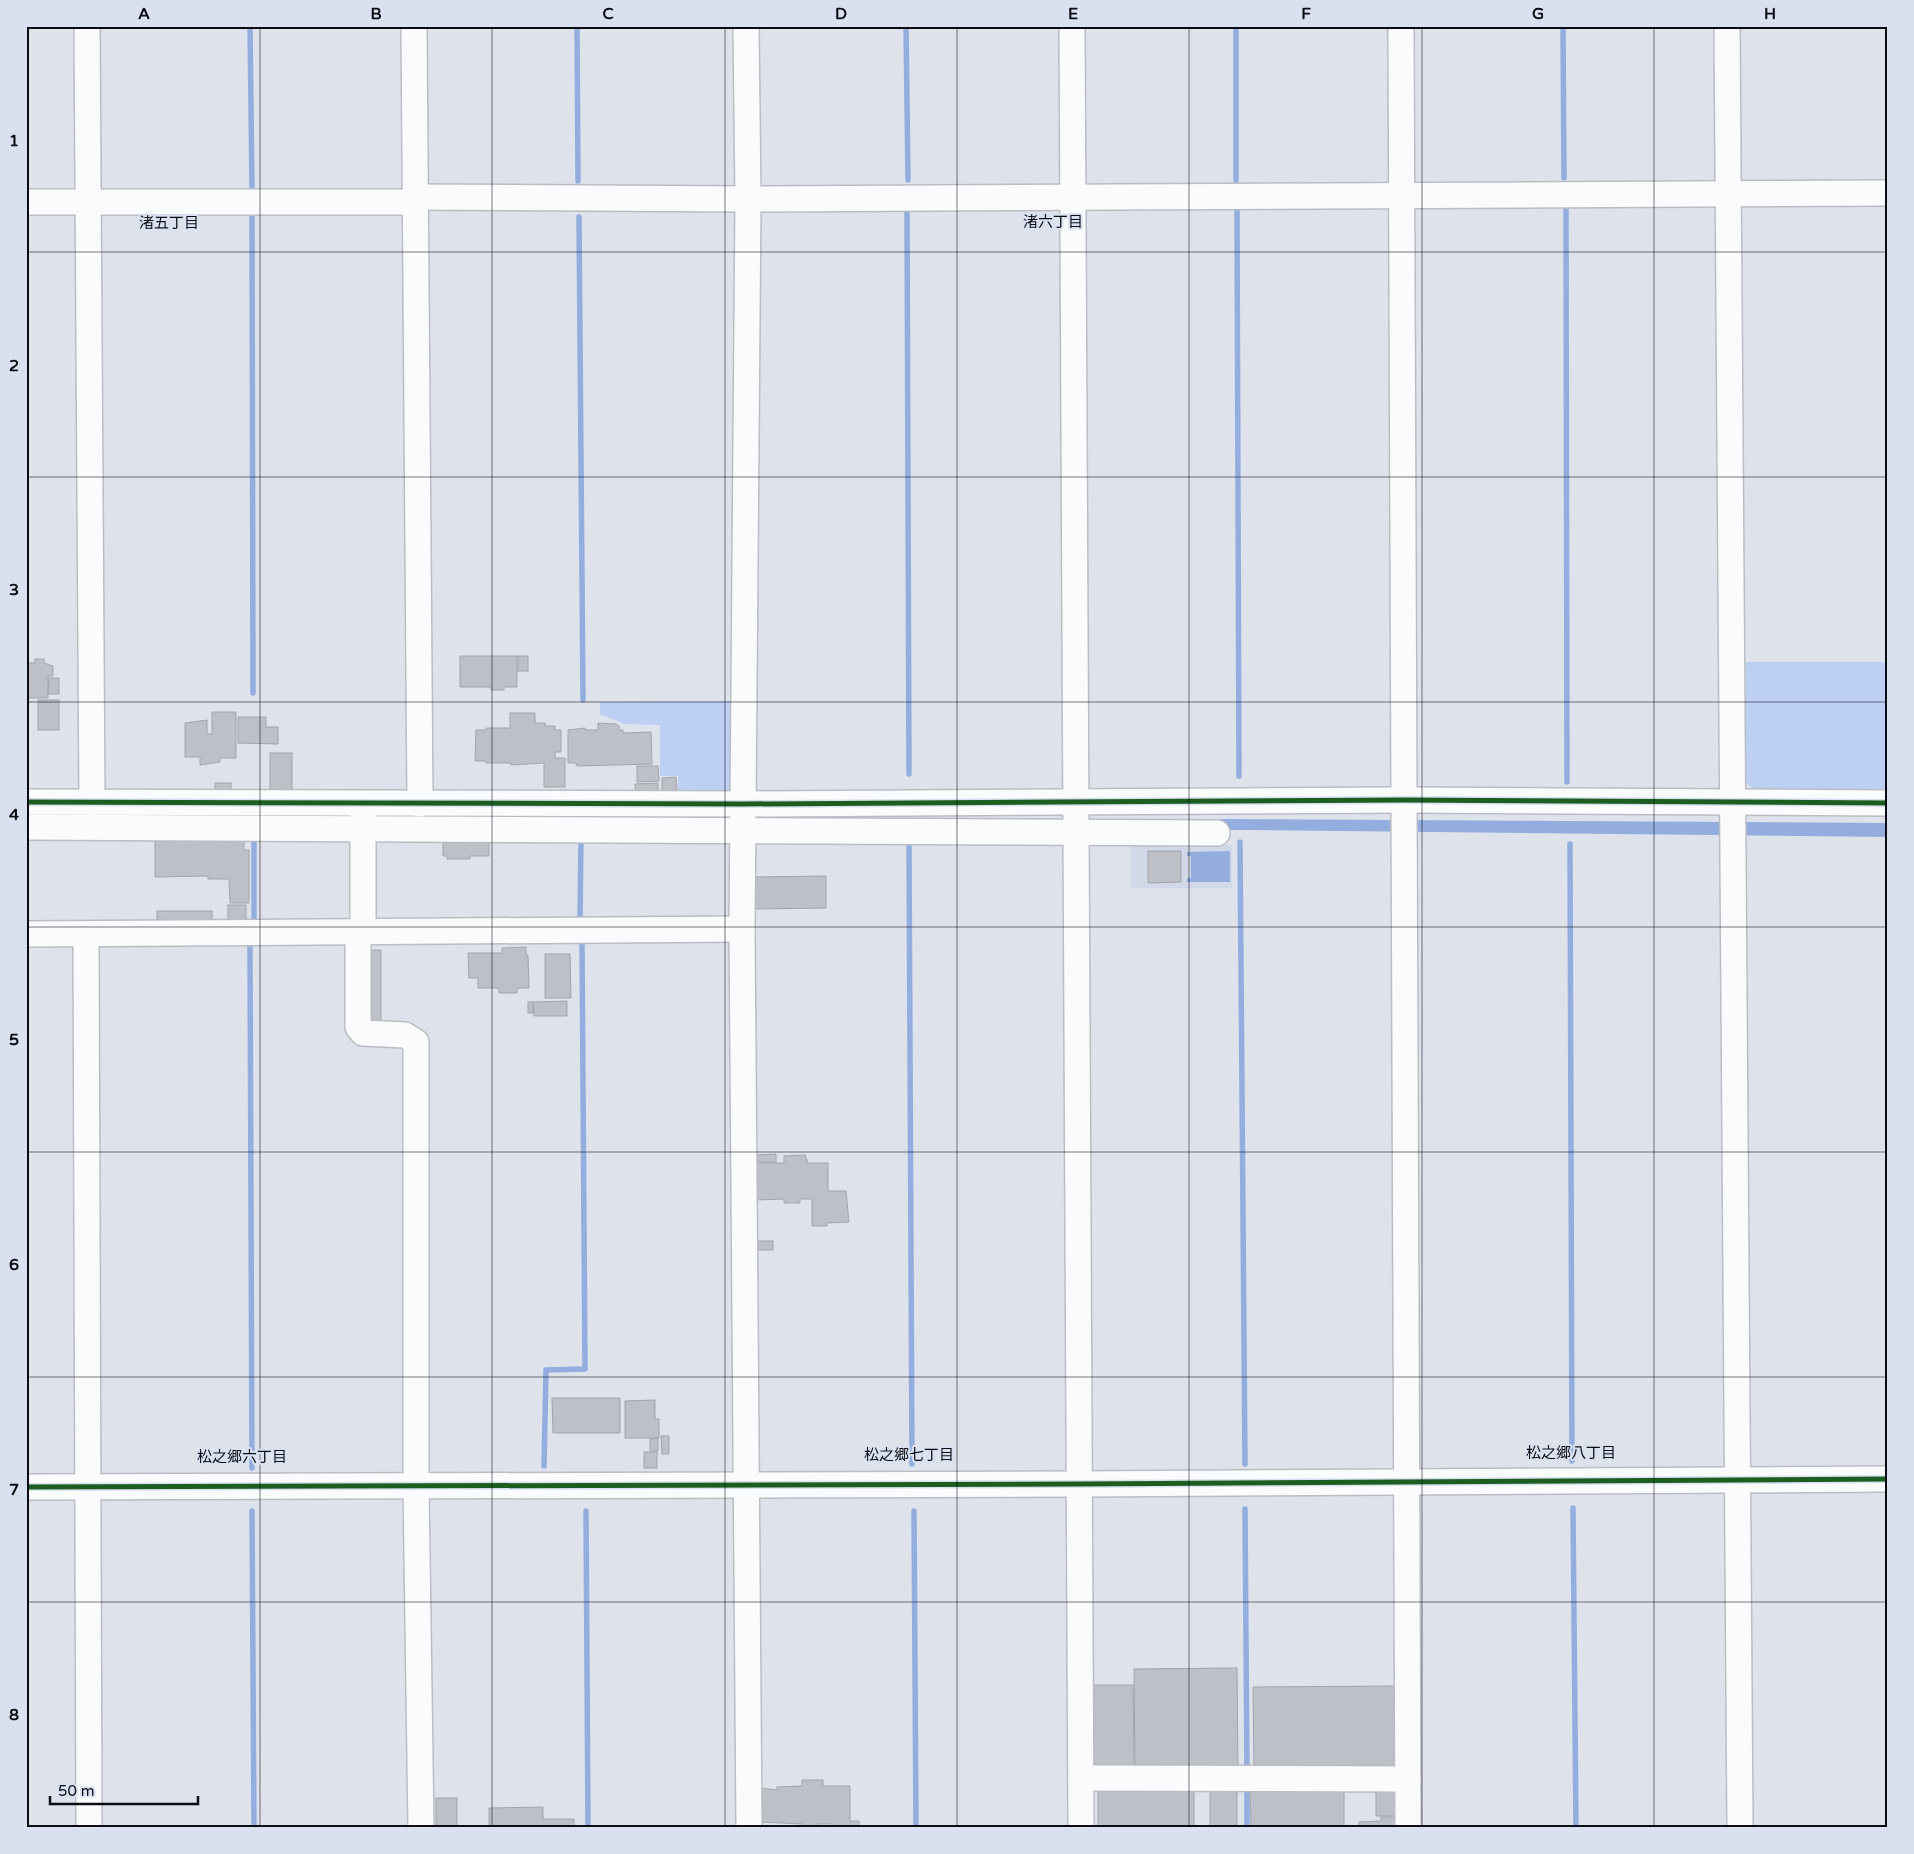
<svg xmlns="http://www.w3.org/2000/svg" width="1914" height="1854" viewBox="0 0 1914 1854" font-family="'Varela Round','Noto Sans JP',sans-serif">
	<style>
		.built { fill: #d1d9e9 }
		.green { fill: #becff4 }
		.water { fill: #94addf }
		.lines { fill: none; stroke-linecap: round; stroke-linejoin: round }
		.stream { stroke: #94addf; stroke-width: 5.5 }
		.building { fill: #bdc0c7; stroke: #a1a4ab }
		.minor-casing { stroke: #babdc4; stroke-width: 28 }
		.minor { stroke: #fafbfc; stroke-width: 25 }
		.cycleway-casing { stroke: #d9e1f0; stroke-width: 8 }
		.cycleway { stroke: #1b5e20; stroke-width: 5 }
		.grid { fill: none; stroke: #0b0d12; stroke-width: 1; stroke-opacity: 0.55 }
		.labels { text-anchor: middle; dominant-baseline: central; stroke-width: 4; stroke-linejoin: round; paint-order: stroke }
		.neighbourhood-label { font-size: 15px; fill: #0b0d12; stroke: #d9e1f0 }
		.neatline { fill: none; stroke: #0b0d12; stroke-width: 2 }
		.grid-label { font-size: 16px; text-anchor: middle; font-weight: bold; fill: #0b0d12 }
	</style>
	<rect width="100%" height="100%" fill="#dee2eb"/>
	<!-- built -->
	<path class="built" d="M 1131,844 L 1232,845 L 1232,888 L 1131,888 Z"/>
	<!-- green -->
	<g class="green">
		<path d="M 1746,662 L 1888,662 L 1888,792 L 1756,792 L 1746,782 Z"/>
		<path d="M 738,701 L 732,792 L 678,792 L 678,776 L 660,776 L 660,725 L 624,724 L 600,714 L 600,702 Z"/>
	</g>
	<!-- water -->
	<g class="water">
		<path d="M 1221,819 L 1888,823 L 1888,837 L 1244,830 L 1062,830 L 1217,823 Z"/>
		<path d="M 1230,851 L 1230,882 L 1187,882 L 1187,878 L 1191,878 L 1191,856 L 1187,856 L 1187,852 Z"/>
	</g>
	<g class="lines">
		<!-- stream -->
		<g class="stream">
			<path d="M 250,26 L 252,187"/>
			<path d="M 577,26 L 578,181"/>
			<path d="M 906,26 L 908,180"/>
			<path d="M 1236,26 L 1236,181"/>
			<path d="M 1563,26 L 1564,178"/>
			<path d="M 1566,208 L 1567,782"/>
			<path d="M 907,209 L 909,774"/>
			<path d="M 1237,209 L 1239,776"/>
			<path d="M 252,215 L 253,693"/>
			<path d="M 579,217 L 583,700"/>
			<path d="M 254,838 L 254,923"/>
			<path d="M 909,841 L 912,1464"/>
			<path d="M 1240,842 L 1245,1464"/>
			<path d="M 1570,844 L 1572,1461"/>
			<path d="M 580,922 L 581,839"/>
			<path d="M 250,946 L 252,1468"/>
			<path d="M 544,1466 L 546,1370 L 585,1369 L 582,941"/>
			<path d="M 1573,1508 L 1576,1828"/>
			<path d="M 1245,1509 L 1247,1772"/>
			<path d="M 252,1511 L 254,1828"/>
			<path d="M 586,1511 L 588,1828"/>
			<path d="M 914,1511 L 916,1828"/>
			<path d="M 1247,1784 L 1247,1828"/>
		</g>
	</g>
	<!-- building -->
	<g class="building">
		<path d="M 460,656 L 517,656 L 517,687 L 504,687 L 504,690 L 491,690 L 491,687 L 460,687 Z"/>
		<rect x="518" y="656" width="10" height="15"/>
		<path d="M 26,658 L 27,663 L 35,663 L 35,659 L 44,659 L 44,663 L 53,666 L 53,676 L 48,676 L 48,698 L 26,698 Z"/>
		<path d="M 49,678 L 59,678 L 59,694 L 48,694 Z"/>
		<rect x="38" y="700" width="21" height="30"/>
		<path d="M 212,712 L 236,712 L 236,758 L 220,758 L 220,762 L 200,765 L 200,757 L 185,757 L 185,723 L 207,720 L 207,734 L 212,734 Z"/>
		<path d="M 510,713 L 535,713 L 535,723 L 545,723 L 545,726 L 555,726 L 555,730 L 561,730 L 561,752 L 555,752 L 555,758 L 565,758 L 565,787 L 544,787 L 544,763 L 511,765 L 511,763 L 486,763 L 486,761 L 475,761 L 476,730 L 486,730 L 486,728 L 510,728 Z"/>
		<path d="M 238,717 L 266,717 L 266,727 L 278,727 L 278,744 L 238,743 Z"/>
		<path d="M 598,723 L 616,724 L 619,726 L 619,730 L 623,730 L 623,733 L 651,732 L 652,764 L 577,766 L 576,763 L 568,763 L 568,730 L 585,728 L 585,730 L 598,730 Z"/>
		<rect x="270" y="753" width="22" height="38"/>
		<path d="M 637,766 L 658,766 L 659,781 L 637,782 Z"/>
		<path d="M 676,777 L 677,790 L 662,791 L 662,778 Z"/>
		<rect x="215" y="783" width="16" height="7"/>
		<path d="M 658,783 L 658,794 L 635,795 L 635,784 Z"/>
		<path d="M 156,838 L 231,838 L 231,841 L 244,841 L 244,850 L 249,850 L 249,903 L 230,903 L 229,879 L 208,879 L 208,876 L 155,877 L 155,840 Z"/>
		<path d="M 443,838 L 489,838 L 489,856 L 470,856 L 470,859 L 447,859 L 447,856 L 443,856 Z"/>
		<path d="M 1148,851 L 1181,851 L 1181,882 L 1148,883 Z"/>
		<path d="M 826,876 L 826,908 L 752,909 L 752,877 Z"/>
		<rect x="228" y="905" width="18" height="18"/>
		<rect x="157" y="911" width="55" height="9"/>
		<path d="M 526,947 L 526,955 L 528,955 L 529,988 L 517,988 L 517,993 L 499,993 L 499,988 L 478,988 L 478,978 L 469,978 L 468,953 L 502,953 L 502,948 Z"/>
		<path d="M 368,950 L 381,950 L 381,1021 L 369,1021 Z"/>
		<path d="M 545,954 L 570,954 L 571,998 L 545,998 Z"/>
		<path d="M 567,1001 L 567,1016 L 534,1016 L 533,1002 Z"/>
		<rect x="528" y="1002" width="5" height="11"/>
		<path d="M 776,1154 L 776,1162 L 757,1162 L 757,1155 Z"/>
		<path d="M 805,1155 L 808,1163 L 828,1163 L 828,1191 L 846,1191 L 849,1222 L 827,1223 L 827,1226 L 812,1226 L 812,1199 L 800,1199 L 800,1203 L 784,1203 L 784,1199 L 756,1200 L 756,1163 L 784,1163 L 784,1156 Z"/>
		<rect x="758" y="1241" width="15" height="9"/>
		<path d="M 552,1398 L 620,1398 L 620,1433 L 553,1433 Z"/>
		<path d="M 655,1400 L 655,1419 L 659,1419 L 659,1438 L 625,1438 L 625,1401 Z"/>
		<path d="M 661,1436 L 669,1436 L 669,1454 L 662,1454 Z"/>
		<path d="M 658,1438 L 658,1451 L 650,1451 L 650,1439 Z"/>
		<rect x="644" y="1452" width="13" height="16"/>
		<path d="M 1237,1668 L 1238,1769 L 1135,1766 L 1134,1669 Z"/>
		<path d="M 1091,1685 L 1133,1685 L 1134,1766 L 1092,1767 Z"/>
		<path d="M 1399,1686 L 1400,1770 L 1254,1771 L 1253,1687 Z"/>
		<path d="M 802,1780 L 823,1780 L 823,1786 L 850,1786 L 850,1821 L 859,1821 L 859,1828 L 832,1828 L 832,1824 L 817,1824 L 817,1828 L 803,1828 L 803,1824 L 759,1822 L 761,1788 L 777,1790 L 777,1787 L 802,1786 Z"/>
		<rect x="1210" y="1788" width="27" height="40"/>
		<path d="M 1194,1789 L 1194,1828 L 1098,1828 L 1098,1790 Z"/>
		<path d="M 1250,1789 L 1344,1789 L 1344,1828 L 1251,1828 Z"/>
		<path d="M 1400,1791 L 1400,1816 L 1376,1816 L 1376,1792 Z"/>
		<rect x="436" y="1798" width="21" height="30"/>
		<path d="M 543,1807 L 543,1819 L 574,1819 L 574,1828 L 489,1828 L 489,1808 Z"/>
		<path d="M 1381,1817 L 1399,1817 L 1399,1828 L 1359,1828 L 1359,1822 L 1381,1821 Z"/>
	</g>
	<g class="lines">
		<!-- minor casing -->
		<g class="minor-casing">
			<g id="minor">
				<path d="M 87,26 L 92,803"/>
				<path d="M 414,26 L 420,804"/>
				<path d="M 746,26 L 748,199 L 742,929 L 749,1828"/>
				<path d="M 1072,26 L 1081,1828"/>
				<path d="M 1401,26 L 1408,1828"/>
				<path d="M 1727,26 L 1740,1828"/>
				<path d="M 416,197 L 748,199 L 1888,193"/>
				<path d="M 26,202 L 416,202"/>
				<path d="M 26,802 L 743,804 L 1404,800 L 1888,803"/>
				<path d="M 363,813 L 363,933"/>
				<path d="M 26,827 L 1217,833"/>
				<path d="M 358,933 L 358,1027 L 363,1033 L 405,1035 L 416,1042 L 416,1486 L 421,1828"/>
				<path d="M 26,934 L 742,929"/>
				<path d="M 86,934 L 89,1828"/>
				<path d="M 26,1487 L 1079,1484 L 1888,1479"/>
				<path d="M 1081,1778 L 1408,1779"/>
			</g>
		</g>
		<!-- minor -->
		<use href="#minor" class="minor"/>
		<!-- cycleway casing -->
		<g class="cycleway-casing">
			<g id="cycleway">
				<path d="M 26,802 L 743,804 L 1404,800 L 1888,803"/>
				<path d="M 26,1487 L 1079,1484 L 1888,1479"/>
			</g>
		</g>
		<!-- cycleway -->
		<use href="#cycleway" class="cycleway"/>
	</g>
	<!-- grid -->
	<path class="grid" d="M 260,26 L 260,1828M 492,26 L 492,1828M 725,26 L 725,1828M 957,26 L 957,1828M 1189,26 L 1189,1828M 1422,26 L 1422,1828M 1654,26 L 1654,1828M 26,252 L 1888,252M 26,477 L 1888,477M 26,702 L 1888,702M 26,927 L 1888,927M 26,1152 L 1888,1152M 26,1377 L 1888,1377M 26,1602 L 1888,1602"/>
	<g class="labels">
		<!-- neighbourhood labels -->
		<g class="neighbourhood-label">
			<text x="1053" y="222">渚六丁目</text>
			<text x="169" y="223">渚五丁目</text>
			<text x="1571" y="1453">松之郷八丁目</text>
			<text x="909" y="1455">松之郷七丁目</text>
			<text x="242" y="1457">松之郷六丁目</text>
		</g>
	</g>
	<!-- border -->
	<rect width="1914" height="1854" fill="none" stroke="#d9e1f0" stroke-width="55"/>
	<!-- scale -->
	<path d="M50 1796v8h148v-8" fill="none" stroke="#0b0d12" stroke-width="2.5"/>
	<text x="58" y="1796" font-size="15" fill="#0b0d12" stroke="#d9e1f0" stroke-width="4" paint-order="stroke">50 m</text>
	<rect x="28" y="28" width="1858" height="1798" class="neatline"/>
	<g class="grid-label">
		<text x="144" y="19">A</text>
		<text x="376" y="19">B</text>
		<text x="608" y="19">C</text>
		<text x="841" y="19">D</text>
		<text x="1073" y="19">E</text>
		<text x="1306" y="19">F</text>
		<text x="1538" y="19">G</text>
		<text x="1770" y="19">H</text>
		<text x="14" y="146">1</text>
		<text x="14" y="371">2</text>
		<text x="14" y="595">3</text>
		<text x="14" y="820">4</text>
		<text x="14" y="1045">5</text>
		<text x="14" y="1270">6</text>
		<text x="14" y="1495">7</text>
		<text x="14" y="1720">8</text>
	</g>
</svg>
